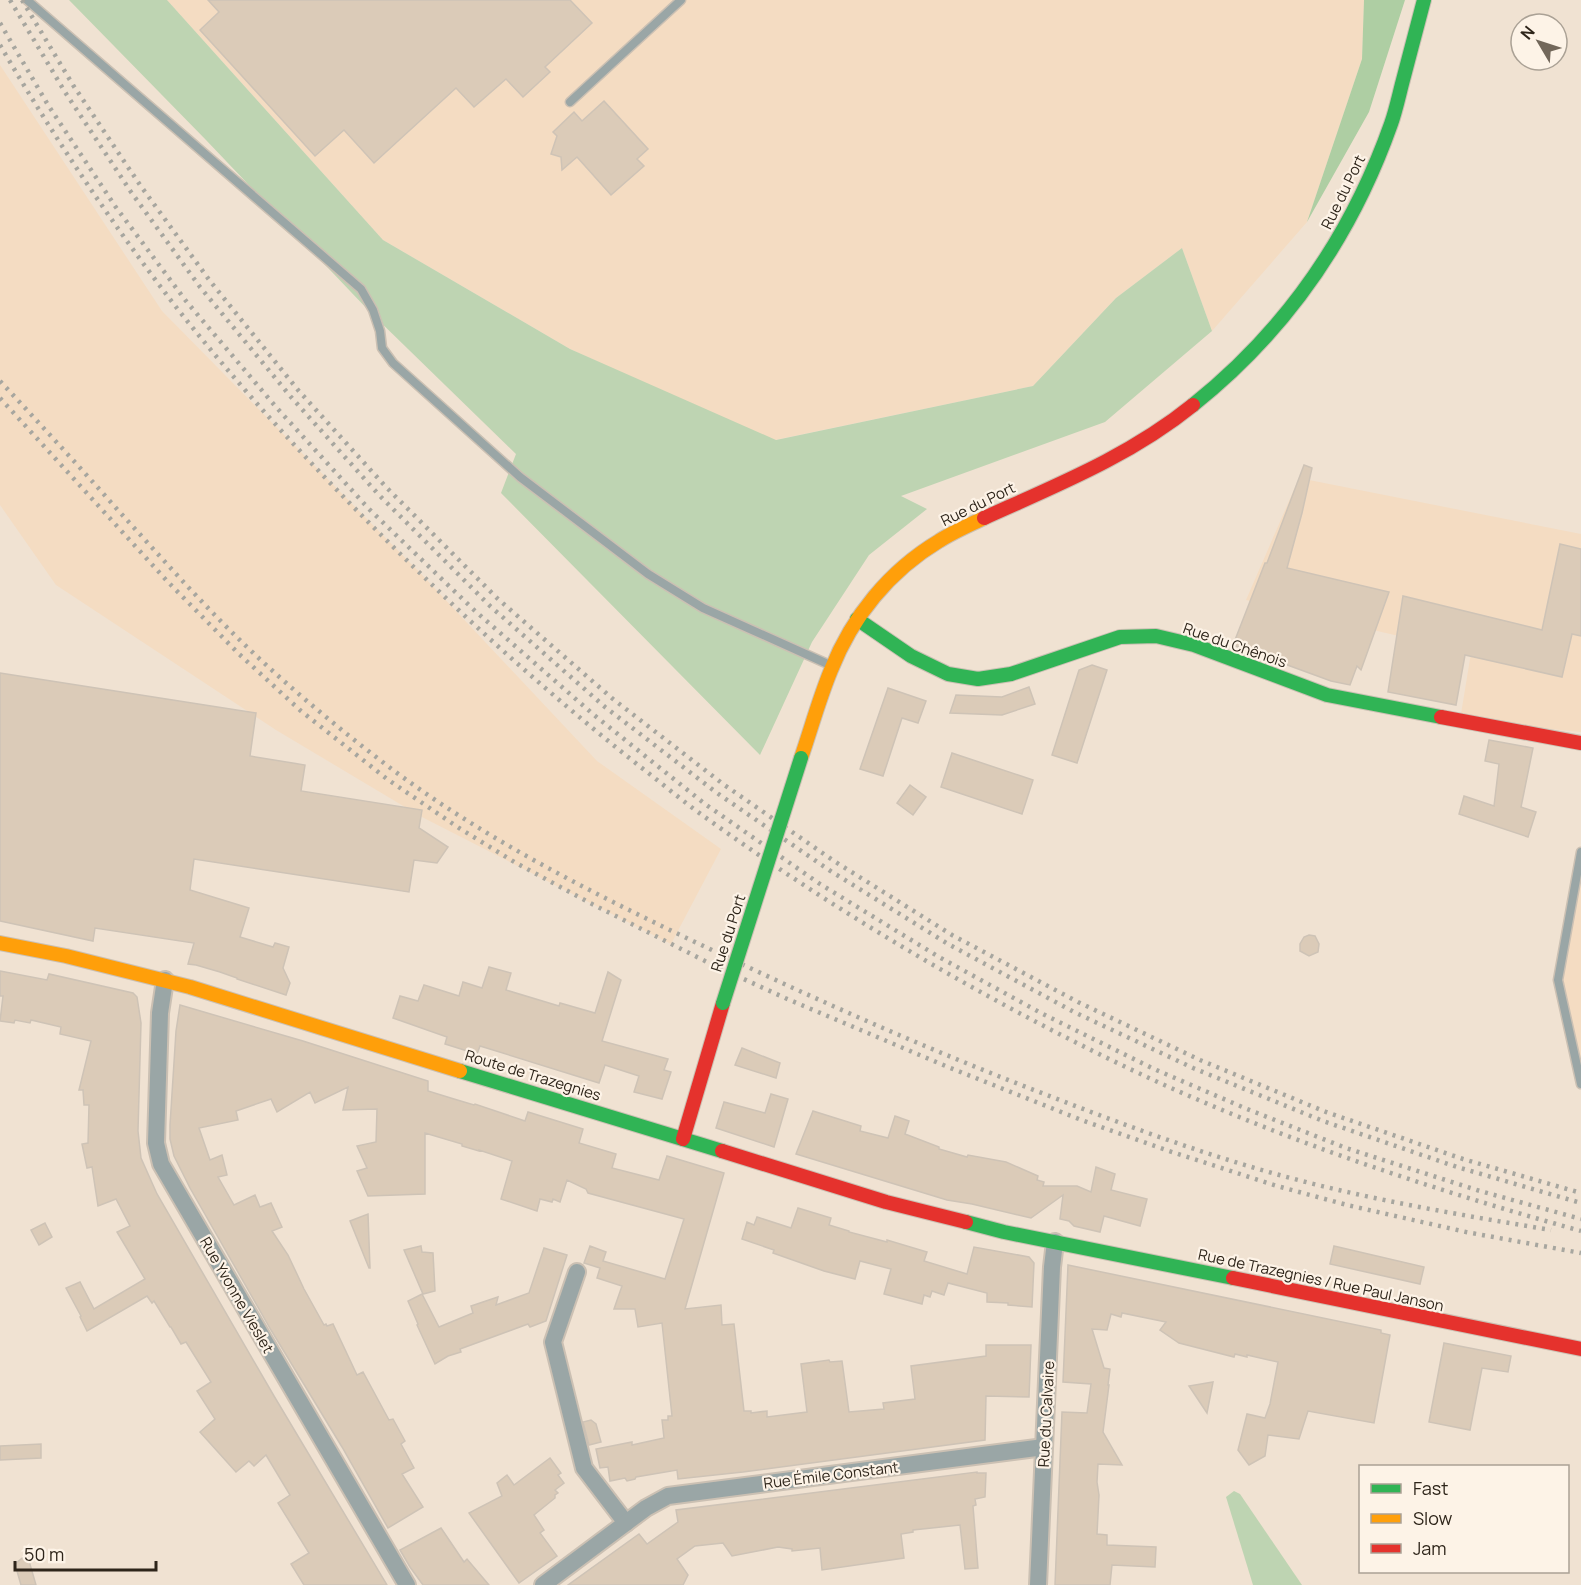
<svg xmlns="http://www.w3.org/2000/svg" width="1581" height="1585" viewBox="0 0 1581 1585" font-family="Manrope,sans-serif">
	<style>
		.built { fill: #f4dcc2 }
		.green { fill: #bed4b2 }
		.forest { fill: #aecea3 }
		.building { fill: #dbcbb8; stroke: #cec3b6; stroke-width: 1.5 }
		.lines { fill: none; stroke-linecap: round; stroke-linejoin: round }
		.lane-casing { stroke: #cbc0b3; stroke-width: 11 }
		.street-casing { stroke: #cbc0b3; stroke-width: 20 }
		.fast-casing { stroke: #cbc0b3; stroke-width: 16 }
		.slow-casing { stroke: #cbc0b3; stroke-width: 16 }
		.jam-casing { stroke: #cbc0b3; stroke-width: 16 }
		.lane { stroke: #9aa6a6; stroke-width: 8 }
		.street { stroke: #9aa6a6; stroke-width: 16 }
		.fast { stroke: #30b455; stroke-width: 14 }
		.slow { stroke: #ff9f0a; stroke-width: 14 }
		.jam { stroke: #e5322d; stroke-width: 14 }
		.rail { stroke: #a7a69f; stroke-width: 4.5; stroke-dasharray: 3 6; stroke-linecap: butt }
		.fast-bridge-casing { stroke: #cbc0b3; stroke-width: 16; stroke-linecap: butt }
		.fast-bridge { stroke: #30b455; stroke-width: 14 }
		.labels { text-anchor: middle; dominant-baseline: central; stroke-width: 4.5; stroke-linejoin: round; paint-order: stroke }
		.street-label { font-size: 15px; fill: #2e251a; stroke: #fdf3e7 }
	</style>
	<rect width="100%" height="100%" fill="#f0e2d2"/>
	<!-- built -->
	<g class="built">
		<path d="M 167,0 L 1364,0 L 1362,59 L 1307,222 L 1212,331 L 1182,248 L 1116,298 L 1033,386 L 770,441 L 570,349 L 383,240 Z"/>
		<path d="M 0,65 L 162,311 L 425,578 L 597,761 L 721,849 L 671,944 L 420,816 L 276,730 L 56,585 L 0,505 Z"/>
		<path d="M 1299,478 L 1581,534 L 1581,732 L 1460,720 L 1471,653 L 1246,600 Z"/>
		<path d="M 1581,877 L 1581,1084 L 1558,980 Z"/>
	</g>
	<!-- green -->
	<g class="green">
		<path d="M 69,0 L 167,0 L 383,240 L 570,349 L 776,440 L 1033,386 L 1116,298 L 1182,248 L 1212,331 L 1105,422 L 901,496 L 927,509 L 869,555 L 812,642 L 760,755 L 501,493 L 516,454 L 371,313 L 206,140 Z"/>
		<path d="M 1234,1491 L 1240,1494 L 1302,1585 L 1253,1585 L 1226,1497 Z"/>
	</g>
	<!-- forest -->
	<path class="forest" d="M 1364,0 L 1405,0 L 1369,112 L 1307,222 L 1362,59 Z"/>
	<!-- building -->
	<g class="building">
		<path d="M 208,0 L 570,0 L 592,23 L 545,67 L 550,72 L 523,97 L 506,79 L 474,107 L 456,88 L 374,163 L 344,130 L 315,156 L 200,30 L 219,12 Z"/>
		<path d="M 604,101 L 648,149 L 637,159 L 644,166 L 611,195 L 577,157 L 562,170 L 561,157 L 551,154 L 557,136 L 553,132 L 574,112 L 582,121 Z"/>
		<path d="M 1304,465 L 1312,468 L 1302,513 L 1287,568 L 1389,592 L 1361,670 L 1357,666 L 1350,685 L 1331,681 L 1233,645 L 1265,563 L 1267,563 Z"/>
		<path d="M 1560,544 L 1581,549 L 1581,636 L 1572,634 L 1562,677 L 1465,655 L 1456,705 L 1388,692 L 1403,596 L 1542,630 Z"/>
		<path d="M 1092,665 L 1107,670 L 1077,763 L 1052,755 L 1079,670 Z"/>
		<path d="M 0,673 L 256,713 L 250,756 L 305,765 L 301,791 L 422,810 L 419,828 L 448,847 L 437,863 L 414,860 L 409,892 L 194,859 L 190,890 L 249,908 L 240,937 L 273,947 L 275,943 L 289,947 L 283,968 L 290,983 L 286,995 L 237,979 L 237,978 L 220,972 L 196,965 L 188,964 L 194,943 L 95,928 L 93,941 L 0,921 Z"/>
		<path d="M 1029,687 L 1035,704 L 1002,715 L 950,713 L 956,695 L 1002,697 Z"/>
		<path d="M 888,688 L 926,701 L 918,723 L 902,718 L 883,776 L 860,769 Z"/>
		<path d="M 1489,740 L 1533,748 L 1521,807 L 1536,812 L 1528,837 L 1459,814 L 1464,796 L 1494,806 L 1499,764 L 1485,761 Z"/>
		<path d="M 952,753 L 1033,780 L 1022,814 L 941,787 Z"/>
		<path d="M 910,785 L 926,797 L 913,815 L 897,803 Z"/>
		<path d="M 1309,935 L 1315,936 L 1319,944 L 1318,952 L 1309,956 L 1300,951 L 1300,944 L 1304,937 Z"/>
		<path d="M 489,967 L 511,973 L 506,990 L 559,1006 L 560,1003 L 595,1013 L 608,972 L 621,980 L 602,1041 L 668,1059 L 664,1070 L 671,1072 L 662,1099 L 634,1092 L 639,1076 L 605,1065 L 599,1083 L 480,1046 L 477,1054 L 445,1044 L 447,1037 L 393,1018 L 400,996 L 418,1001 L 424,985 L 459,996 L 463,982 L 482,988 Z"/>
		<path d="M 0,971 L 47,980 L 49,974 L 133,993 L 137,997 L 141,1023 L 138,1131 L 141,1158 L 157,1194 L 274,1396 L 387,1585 L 304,1585 L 291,1564 L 309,1553 L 278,1503 L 290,1495 L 266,1455 L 254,1466 L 249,1461 L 236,1472 L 200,1432 L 215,1419 L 197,1391 L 211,1382 L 186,1342 L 181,1344 L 171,1327 L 170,1327 L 154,1301 L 152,1303 L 147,1296 L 87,1331 L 80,1317 L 81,1316 L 66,1288 L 80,1282 L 94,1309 L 145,1279 L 117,1232 L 130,1226 L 116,1199 L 98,1206 L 92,1167 L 87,1168 L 82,1144 L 88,1143 L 89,1105 L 84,1105 L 83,1090 L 79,1090 L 91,1041 L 60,1034 L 61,1027 L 31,1020 L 30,1023 L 15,1020 L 14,1023 L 0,1021 L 3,996 L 0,996 Z"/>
		<path d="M 180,1005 L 303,1041 L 428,1081 L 428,1091 L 454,1099 L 474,1105 L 475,1104 L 525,1121 L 528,1112 L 583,1129 L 579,1143 L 616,1154 L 612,1168 L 659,1180 L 667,1156 L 724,1173 L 685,1309 L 721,1305 L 722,1325 L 734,1324 L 744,1411 L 751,1411 L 751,1413 L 767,1411 L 767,1417 L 807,1412 L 801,1364 L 829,1360 L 830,1362 L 842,1361 L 849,1412 L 884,1409 L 883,1403 L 915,1399 L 911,1366 L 986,1356 L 986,1345 L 1031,1345 L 1029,1397 L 986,1396 L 985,1440 L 743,1472 L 678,1479 L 677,1470 L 636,1477 L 635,1479 L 627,1481 L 625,1478 L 610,1481 L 608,1467 L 600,1468 L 596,1449 L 632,1442 L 632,1445 L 664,1438 L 662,1420 L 668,1420 L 668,1416 L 672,1416 L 662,1323 L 638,1327 L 635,1309 L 614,1309 L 622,1286 L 597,1278 L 600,1268 L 584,1263 L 590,1246 L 606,1252 L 603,1261 L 665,1279 L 684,1219 L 588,1193 L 586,1189 L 567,1180 L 560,1202 L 553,1199 L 552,1202 L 540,1199 L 537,1211 L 501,1199 L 512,1161 L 479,1150 L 479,1151 L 462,1146 L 462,1144 L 425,1133 L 425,1194 L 368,1196 L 357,1171 L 367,1168 L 357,1146 L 376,1142 L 377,1109 L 343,1110 L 348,1087 L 315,1103 L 310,1092 L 277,1112 L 271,1099 L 236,1111 L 238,1120 L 199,1128 L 210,1160 L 222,1155 L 227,1175 L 218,1177 L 234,1205 L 255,1195 L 260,1207 L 271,1203 L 282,1227 L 272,1231 L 288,1255 L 304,1289 L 324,1325 L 326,1324 L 327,1326 L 333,1324 L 357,1375 L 363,1372 L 389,1420 L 393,1419 L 405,1441 L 401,1444 L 414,1468 L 402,1474 L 423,1507 L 388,1528 L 342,1447 L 271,1330 L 190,1188 L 174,1156 L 170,1139 L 170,1125 L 176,1031 Z"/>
		<path d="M 742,1048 L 780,1063 L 776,1078 L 735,1065 Z"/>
		<path d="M 771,1094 L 788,1099 L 774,1147 L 716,1128 L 724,1102 L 765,1113 Z"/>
		<path d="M 813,1111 L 861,1126 L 860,1131 L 888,1138 L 895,1116 L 909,1121 L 905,1134 L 939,1147 L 939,1149 L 967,1157 L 968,1155 L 1006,1162 L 1038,1176 L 1037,1180 L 1044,1182 L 1043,1186 L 1077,1186 L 1091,1192 L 1096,1167 L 1115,1174 L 1111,1190 L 1147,1199 L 1140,1226 L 1104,1216 L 1100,1232 L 1074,1226 L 1069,1221 L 1060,1219 L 1063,1195 L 1031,1218 L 972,1204 L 947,1200 L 796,1154 Z"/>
		<path d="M 798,1208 L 831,1218 L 829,1225 L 849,1231 L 849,1232 L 887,1242 L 887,1240 L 927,1252 L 924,1261 L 967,1274 L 974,1247 L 1029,1257 L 1034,1263 L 1032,1307 L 1008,1305 L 1008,1303 L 987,1302 L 987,1293 L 948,1283 L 944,1295 L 932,1291 L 930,1297 L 924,1295 L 922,1304 L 884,1294 L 891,1269 L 860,1261 L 855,1279 L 824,1271 L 773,1253 L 774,1250 L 742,1239 L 747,1222 L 754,1225 L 757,1217 L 791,1228 Z"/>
		<path d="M 368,1214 L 370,1268 L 369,1268 L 350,1221 Z"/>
		<path d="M 45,1223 L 52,1237 L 39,1245 L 31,1230 Z"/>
		<path d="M 421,1246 L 422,1252 L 433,1253 L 435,1291 L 423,1294 L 404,1250 Z"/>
		<path d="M 1334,1246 L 1424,1267 L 1420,1284 L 1330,1264 Z"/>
		<path d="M 544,1248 L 567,1255 L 546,1321 L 530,1327 L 528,1324 L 460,1349 L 461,1352 L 448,1356 L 435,1364 L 417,1325 L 418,1324 L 408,1301 L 422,1294 L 439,1327 L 473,1313 L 471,1306 L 498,1297 L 496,1305 L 529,1293 Z"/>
		<path d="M 1068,1265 L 1381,1330 L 1381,1333 L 1390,1335 L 1374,1423 L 1308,1411 L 1299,1439 L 1268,1435 L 1265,1456 L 1249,1465 L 1238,1450 L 1247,1414 L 1265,1418 L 1270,1404 L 1278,1362 L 1247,1355 L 1247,1357 L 1235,1354 L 1234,1357 L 1179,1343 L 1160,1330 L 1166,1322 L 1122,1313 L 1121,1317 L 1111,1314 L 1107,1330 L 1092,1329 L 1104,1368 L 1110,1369 L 1108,1385 L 1109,1385 L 1103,1432 L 1122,1465 L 1098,1464 L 1097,1482 L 1099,1495 L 1097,1534 L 1107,1535 L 1107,1545 L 1156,1547 L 1155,1567 L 1112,1565 L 1110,1585 L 1055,1585 L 1062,1412 L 1087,1413 L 1091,1384 L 1063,1382 Z"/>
		<path d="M 1444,1343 L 1511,1356 L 1508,1372 L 1482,1368 L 1470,1430 L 1429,1422 Z"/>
		<path d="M 1213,1382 L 1207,1413 L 1189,1386 Z"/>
		<path d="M 591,1420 L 596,1424 L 601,1442 L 589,1445 L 583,1422 Z"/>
		<path d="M 41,1444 L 41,1458 L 0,1460 L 0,1446 Z"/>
		<path d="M 550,1458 L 561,1473 L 558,1475 L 564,1483 L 555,1490 L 558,1493 L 555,1495 L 555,1498 L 534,1515 L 544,1530 L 540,1533 L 557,1556 L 519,1583 L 469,1513 L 502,1496 L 497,1483 L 507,1475 L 514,1485 Z"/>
		<path d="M 977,1472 L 977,1473 L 986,1473 L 985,1497 L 975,1499 L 976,1505 L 973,1506 L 978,1568 L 965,1569 L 960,1525 L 913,1530 L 913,1532 L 901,1534 L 904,1558 L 822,1570 L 820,1548 L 792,1551 L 792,1549 L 778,1547 L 732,1556 L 723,1543 L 695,1546 L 677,1559 L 688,1575 L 683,1585 L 568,1585 L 639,1534 L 647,1544 L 678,1522 L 676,1510 Z"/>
		<path d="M 441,1528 L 464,1562 L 467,1559 L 489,1585 L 423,1585 L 410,1567 L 400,1550 Z"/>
		<path d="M 27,1554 L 36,1585 L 21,1585 L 15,1564 Z"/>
	</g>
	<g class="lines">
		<!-- lane casing -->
		<g class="lane-casing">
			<g id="lane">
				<path d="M 27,0 L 361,289 L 373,310 L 380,331 L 382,348 L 393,363 L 520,477 L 648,574 L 703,608 L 830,665"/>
				<path d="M 570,102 L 681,0"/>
				<path d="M 1581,852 L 1558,980 L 1581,1084"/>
			</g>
		</g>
		<!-- street casing -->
		<g class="street-casing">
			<g id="street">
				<path d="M 165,980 L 160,1013 L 156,1143 L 161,1164 L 407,1585"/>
				<path d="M 577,1272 L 553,1342 L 584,1468 L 626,1523"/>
				<path d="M 543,1585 L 646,1508 L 668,1496 L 1044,1447"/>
				<path d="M 1038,1585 L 1052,1267 L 1055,1242"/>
			</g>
		</g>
		<!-- fast casing -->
		<g class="fast-casing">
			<g id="fast">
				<path d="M 1193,405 C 1287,330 1351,237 1391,124 C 1396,110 1399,95 1403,80 C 1410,53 1417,27 1424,0"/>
				<path d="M 857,619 L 911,656 L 948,674 L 978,679 L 1011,674 L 1120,637 L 1156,636 L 1194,645 L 1327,695 L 1441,717"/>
				<path d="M 460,1071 L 722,1151"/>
				<path d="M 966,1222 L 1004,1232 L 1233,1278"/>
			</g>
		</g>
		<!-- slow casing -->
		<g class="slow-casing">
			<g id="slow">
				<path d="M 801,758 C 811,729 819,699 831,670 C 852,617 889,571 939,541 C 953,532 969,525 984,518"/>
				<path d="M 0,943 L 66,956 L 190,987 L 460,1071"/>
			</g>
		</g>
		<!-- jam casing -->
		<g class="jam-casing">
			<g id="jam">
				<path d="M 984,518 C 1057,485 1130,456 1193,405"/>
				<path d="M 1441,717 L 1581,743"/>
				<path d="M 683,1139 L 723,1003"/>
				<path d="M 722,1151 L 886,1202 L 966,1222"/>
				<path d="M 1233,1278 L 1581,1349"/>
			</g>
		</g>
		<!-- lane -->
		<use href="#lane" class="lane"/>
		<!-- street -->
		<use href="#street" class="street"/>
		<!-- fast -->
		<use href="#fast" class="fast"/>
		<!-- slow -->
		<use href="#slow" class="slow"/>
		<!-- jam -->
		<use href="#jam" class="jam"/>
		<!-- rail -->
		<g class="rail">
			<path d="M 10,0 L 65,92 L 131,192 L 200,287 L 291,397 L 379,495 L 490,606 L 605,707 L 717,793 L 829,870 L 948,944 L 1074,1012 L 1193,1068 L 1323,1121 L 1457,1167 L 1581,1203"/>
			<path d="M 22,0 L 73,85 L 140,185 L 210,281 L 298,390 L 386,487 L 498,599 L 613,699 L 723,784 L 834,861 L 952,935 L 1078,1002 L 1200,1060 L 1326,1112 L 1463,1159 L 1581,1193"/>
			<path d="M 0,23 L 48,105 L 115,206 L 186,301 L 276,407 L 369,509 L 474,610 L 594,715 L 705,804 L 820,884 L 939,957 L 1041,1013 L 1154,1069 L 1247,1109 L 1346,1148 L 1480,1191 L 1581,1219"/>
			<path d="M 0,45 C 53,136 112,224 176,307 C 252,403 336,492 424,577 C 492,643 564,706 638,765 C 659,781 680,799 702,815 C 842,916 993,1005 1149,1078 C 1288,1142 1434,1190 1581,1231"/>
			<path d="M 0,381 C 39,423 78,465 116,508 C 159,555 201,603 247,647 C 293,691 343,732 393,770 C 503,852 627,910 750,968 C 844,1012 938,1053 1034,1090 C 1116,1122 1199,1153 1283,1176 C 1371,1200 1461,1215 1551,1230"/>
			<path d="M 0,398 L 168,582 L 239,654 L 301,711 L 387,779 L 459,828 L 516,863 L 590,903 L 709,963 L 785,998 L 948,1067 L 1084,1121 L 1169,1151 L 1277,1186 L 1347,1205 L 1466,1232 L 1581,1253"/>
		</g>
		<!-- fast-bridge casing -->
		<g class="fast-bridge-casing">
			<path id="fast-bridge" d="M 723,1003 L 801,758"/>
		</g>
		<!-- fast-bridge -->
		<use href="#fast-bridge" class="fast-bridge"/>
	</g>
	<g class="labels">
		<!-- street labels -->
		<g class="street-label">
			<text transform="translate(1343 192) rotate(-64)">Rue du Port</text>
			<text transform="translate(978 504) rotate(-26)">Rue du Port</text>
			<text transform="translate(1235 645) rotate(19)">Rue du Chênois</text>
			<text transform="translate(728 933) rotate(-72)">Rue du Port</text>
			<text transform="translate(533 1075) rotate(17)">Route de Trazegnies</text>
			<text transform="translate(1321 1280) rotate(12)">Rue de Trazegnies / Rue Paul Janson</text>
			<text transform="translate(237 1295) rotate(60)">Rue Yvonne Vieslet</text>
			<text transform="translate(1046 1414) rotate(-87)">Rue du Calvaire</text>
			<text transform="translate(831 1475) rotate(-7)">Rue Émile Constant</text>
		</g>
	</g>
	<!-- legend -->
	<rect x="1359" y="1465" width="210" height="108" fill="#fdf3e7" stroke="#aaa195" stroke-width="1.5"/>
	<rect x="1371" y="1484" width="30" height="9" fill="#30b455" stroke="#aaa195" stroke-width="1.5"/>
	<text x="1413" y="1495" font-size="18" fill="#2e251a">Fast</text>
	<rect x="1371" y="1514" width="30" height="9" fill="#ff9f0a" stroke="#aaa195" stroke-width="1.5"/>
	<text x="1413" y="1525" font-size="18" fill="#2e251a">Slow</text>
	<rect x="1371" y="1544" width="30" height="9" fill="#e5322d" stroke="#aaa195" stroke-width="1.5"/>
	<text x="1413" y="1555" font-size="18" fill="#2e251a">Jam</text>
	<!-- north arrow -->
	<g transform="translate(1539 42) rotate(309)"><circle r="28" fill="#fdf3e7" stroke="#aaa195" stroke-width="1.5"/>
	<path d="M0-4.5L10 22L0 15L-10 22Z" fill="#72675a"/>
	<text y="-9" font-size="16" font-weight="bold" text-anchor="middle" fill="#2e251a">N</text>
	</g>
	<!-- scale -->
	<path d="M15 1561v9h141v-9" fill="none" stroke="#2e251a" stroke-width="3"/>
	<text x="24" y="1561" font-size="18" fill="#2e251a" stroke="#fdf3e7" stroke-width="4.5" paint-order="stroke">50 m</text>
</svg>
